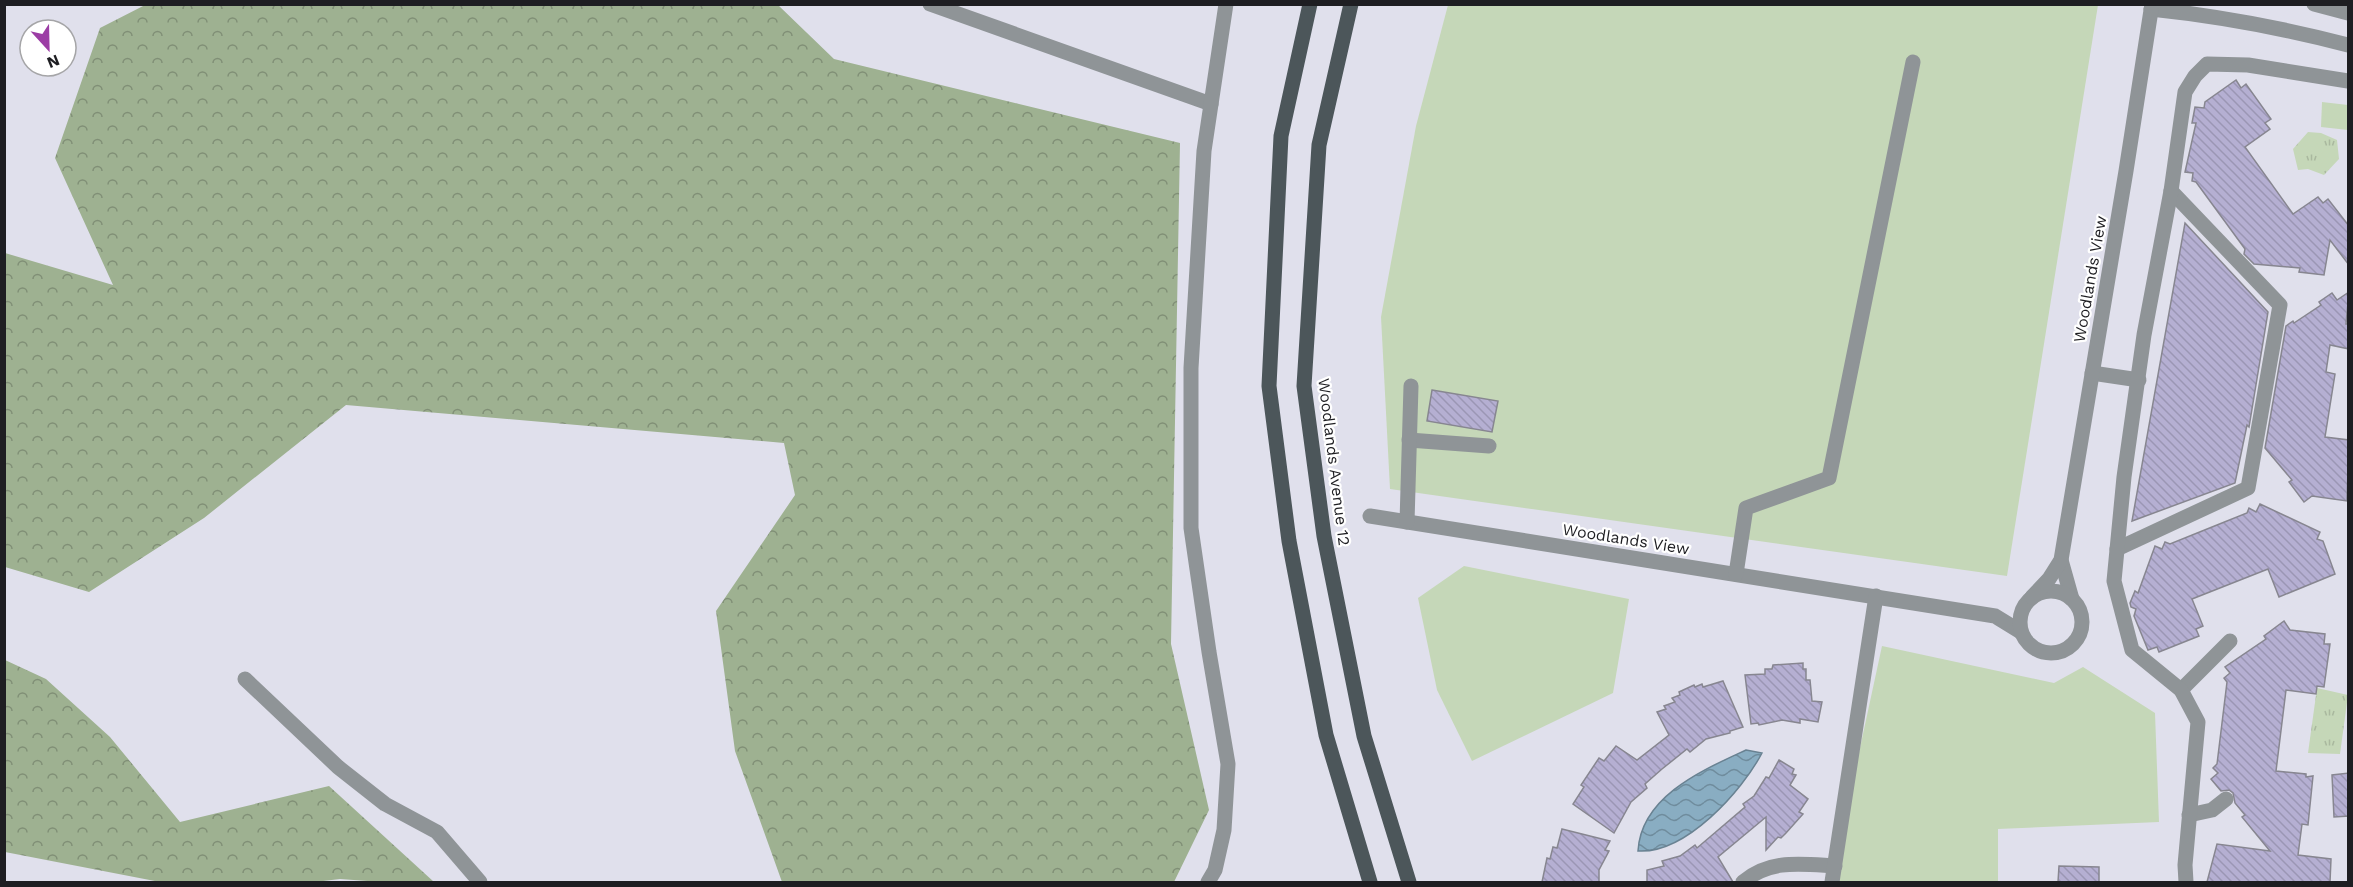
<svg xmlns="http://www.w3.org/2000/svg" width="2353" height="887" viewBox="0 0 2353 887" font-family="'Work Sans',sans-serif">
	<style>
		.grass { fill: #c5d7b8 }
		.forest { fill: url(#forest-crowns) }
		.park { fill: url(#park-tufts) }
		.water { fill: url(#water-waves); stroke: #698292; stroke-width: 1.5 }
		.building { fill: url(#building-back-hatch); stroke: #878690; stroke-width: 1.5 }
		.lines { fill: none; stroke-linecap: round; stroke-linejoin: round }
		.minor { stroke: #8f9497; stroke-width: 15 }
		.major { stroke: #4c565a; stroke-width: 15 }
		.labels { text-anchor: middle; dominant-baseline: central; stroke-width: 4.5; stroke-linejoin: round; paint-order: stroke }
		.street-label { font-size: 16px; fill: #1e1e22; stroke: #fff }
	</style>
	<defs>
		<pattern id="forest-crowns" width="20" height="18" patternUnits="userSpaceOnUse" patternTransform="scale(1.5)"><rect width="20" height="18" fill="#9eb191"/><path d="M2 6a3 3 0 1 1 6 0M12 15a3 3 0 1 1 6 0" fill="none" stroke="#808f76"/></pattern>
		<pattern id="park-tufts" width="24" height="20" patternUnits="userSpaceOnUse" patternTransform="scale(1.5)"><rect width="24" height="20" fill="#c5d7b8"/><path d="M3 7l-1-3M5 7V3M7 7l1-3M15 17l-1-3M17 17v-4M19 17l1-3" fill="none" stroke="#a9b89e"/></pattern>
		<pattern id="water-waves" width="16" height="10" patternUnits="userSpaceOnUse" patternTransform="scale(1.5)"><rect width="16" height="10" fill="#89adc2"/><path d="M0 5q4-4 8 0t8 0" fill="none" stroke="#6f8c9d"/></pattern>
		<pattern id="building-back-hatch" width="6" height="6" patternUnits="userSpaceOnUse" patternTransform="scale(1.5)"><rect width="6" height="6" fill="#b5afd2"/><path d="M-1 5l2 2M0 0l6 6M5-1l2 2" fill="none" stroke="#9b96b4"/></pattern>
	</defs>
	<rect width="100%" height="100%" fill="#e0e0ec"/>
	<!-- grass -->
	<g class="grass">
		<path d="M 1448,5 L 2098,5 L 2007,576 L 1390,489 L 1381,317 L 1416,126 Z"/>
		<path d="M 2322,102 L 2348,105 L 2348,130 L 2321,127 Z"/>
		<path d="M 1464,566 L 1629,599 L 1613,693 L 1472,761 L 1437,690 L 1418,598 Z"/>
		<path d="M 1882,646 L 2054,683 L 2083,667 L 2155,713 L 2159,822 L 1998,829 L 1998,882 L 1831,882 Z"/>
	</g>
	<!-- forest -->
	<g class="forest">
		<path d="M 147,4 L 778,5 L 834,59 L 1180,143 L 1171,644 L 1209,810 L 1174,882 L 782,882 L 735,751 L 716,611 L 795,495 L 784,443 L 346,405 L 204,518 L 89,592 L 5,567 L 5,253 L 113,285 L 55,158 L 100,28 Z"/>
		<path d="M 5,660 L 46,679 L 110,737 L 180,822 L 329,786 L 434,882 L 381,882 L 340,879 L 315,882 L 160,882 L 5,852 Z"/>
	</g>
	<!-- park -->
	<g class="park">
		<path d="M 2308,132 L 2321,133 L 2337,140 L 2339,159 L 2324,175 L 2308,169 L 2298,170 L 2293,149 Z"/>
		<path d="M 2317,688 L 2348,695 L 2340,754 L 2308,753 Z"/>
	</g>
	<!-- water -->
	<path class="water" d="M 1746,750 L 1762,753 C 1742,791 1686,854 1638,851 C 1641,796 1703,770 1746,750 Z"/>
	<!-- building -->
	<g class="building">
		<path d="M 2236,80 L 2241,88 L 2246,84 L 2271,119 L 2265,123 L 2270,129 L 2245,147 L 2293,214 L 2318,197 L 2323,203 L 2328,199 L 2349,226 L 2349,265 L 2330,240 L 2324,275 L 2299,272 L 2300,268 L 2254,264 L 2244,254 L 2245,249 L 2196,182 L 2192,181 L 2193,173 L 2185,172 L 2196,123 L 2192,123 L 2195,107 L 2204,108 L 2205,102 Z"/>
		<path d="M 2185,223 L 2268,312 L 2249,427 L 2247,425 L 2235,483 L 2132,521 Z"/>
		<path d="M 2349,292 L 2346,324 L 2349,324 L 2349,349 L 2330,345 L 2326,372 L 2335,374 L 2325,437 L 2349,440 L 2347,501 L 2312,496 L 2304,502 L 2289,482 L 2292,480 L 2265,448 L 2286,326 L 2293,321 L 2294,323 L 2321,305 L 2319,302 L 2332,293 L 2337,300 Z"/>
		<path d="M 1432,390 L 1498,401 L 1492,432 L 1427,421 Z"/>
		<path d="M 2260,504 L 2320,532 L 2317,539 L 2323,541 L 2335,574 L 2279,597 L 2268,569 L 2192,599 L 2203,626 L 2196,629 L 2199,636 L 2159,652 L 2157,647 L 2148,650 L 2134,616 L 2136,609 L 2131,607 L 2130,603 L 2135,591 L 2138,593 L 2155,546 L 2162,549 L 2165,542 L 2170,544 L 2217,525 L 2247,513 L 2249,508 L 2256,512 Z"/>
		<path d="M 2284,621 L 2290,630 L 2325,634 L 2324,644 L 2330,644 L 2324,687 L 2317,686 L 2316,694 L 2286,690 L 2276,771 L 2306,774 L 2306,777 L 2313,776 L 2308,825 L 2302,824 L 2298,855 L 2331,859 L 2330,882 L 2207,882 L 2217,844 L 2270,851 L 2242,817 L 2245,815 L 2235,803 L 2233,793 L 2229,790 L 2221,791 L 2211,779 L 2218,773 L 2213,768 L 2217,764 L 2227,682 L 2224,678 L 2230,673 L 2225,667 L 2266,639 L 2264,636 Z"/>
		<path d="M 1803,663 L 1803,669 L 1806,669 L 1806,680 L 1810,680 L 1812,701 L 1822,702 L 1818,722 L 1800,719 L 1800,723 L 1782,720 L 1759,725 L 1758,723 L 1751,724 L 1745,675 L 1765,674 L 1765,669 L 1772,669 L 1773,665 Z"/>
		<path d="M 1723,681 L 1743,727 L 1730,731 L 1730,733 L 1706,739 L 1690,752 L 1687,749 L 1662,769 L 1645,784 L 1647,788 L 1631,802 L 1614,833 L 1573,804 L 1584,787 L 1581,785 L 1599,758 L 1604,761 L 1616,746 L 1637,760 L 1669,735 L 1657,712 L 1666,709 L 1664,706 L 1675,702 L 1672,698 L 1680,695 L 1679,692 L 1694,685 L 1695,687 L 1702,684 L 1703,687 Z"/>
		<path d="M 1779,760 L 1794,769 L 1792,774 L 1796,775 L 1790,785 L 1808,799 L 1799,812 L 1803,814 L 1786,833 L 1781,838 L 1778,837 L 1766,850 L 1766,817 L 1718,857 L 1733,882 L 1647,882 L 1647,870 L 1664,866 L 1662,861 L 1680,856 L 1695,845 L 1697,848 L 1745,807 L 1743,804 L 1754,796 L 1766,777 L 1769,778 Z"/>
		<path d="M 2349,773 L 2349,816 L 2334,817 L 2332,775 Z"/>
		<path d="M 1562,829 L 1610,841 L 1605,850 L 1609,851 L 1599,870 L 1599,882 L 1542,882 L 1547,858 L 1550,859 L 1553,847 L 1557,848 Z"/>
		<path d="M 2059,866 L 2099,867 L 2099,882 L 2058,882 Z"/>
	</g>
	<g class="lines">
		<!-- minor -->
		<g class="minor">
			<path d="M 930,4 L 1211,104"/>
			<path d="M 2314,4 L 2348,13"/>
			<path d="M 2151,9 C 2218,16 2283,28 2348,45"/>
			<path d="M 2092,373 L 2139,380"/>
			<path d="M 1409,440 L 1489,446"/>
			<path d="M 1370,516 L 1995,616 L 2021,632"/>
			<path d="M 1407,522 L 1411,386"/>
			<path d="M 2117,549 L 2248,488 L 2280,305 L 2171,191"/>
			<path d="M 2061,560 L 2072,599"/>
			<path d="M 1736,574 L 1746,508 L 1829,478 L 1913,62"/>
			<circle cx="2051" cy="622" r="31"/>
			<path d="M 2032,597 L 2049,579 L 2061,560 L 2126,171 L 2152,4"/>
			<path d="M 245,679 L 338,767 L 385,804 L 437,832 L 480,882"/>
			<path d="M 2181,690 L 2230,641"/>
			<path d="M 2189,815 L 2212,810 L 2226,799"/>
			<path d="M 1208,882 L 1215,870 L 1224,830 L 1228,764 L 1209,652 L 1191,528 L 1191,368 L 1204,151 L 1226,4"/>
			<path d="M 1743,882 C 1770,859 1801,864 1835,866"/>
			<path d="M 1832,882 L 1876,596"/>
			<path d="M 2186,882 L 2185,865 L 2198,722 L 2181,690 L 2132,650 L 2114,581 L 2124,477 L 2144,335 L 2171,191 L 2185,92 L 2195,76 L 2207,64 L 2248,65 L 2348,81"/>
		</g>
		<!-- major -->
		<g class="major">
			<path d="M 1310,4 L 1281,136 L 1269,386 L 1289,541 L 1326,735 L 1370,882"/>
			<path d="M 1351,4 L 1319,145 L 1304,386 L 1324,536 L 1364,736 L 1409,882"/>
		</g>
	</g>
	<g class="labels">
		<!-- street labels -->
		<g class="street-label">
			<text transform="translate(2090 279) rotate(-80)">Woodlands View</text>
			<text transform="translate(1334 462) rotate(83)">Woodlands Avenue 12</text>
			<text transform="translate(1626 539) rotate(9)">Woodlands View</text>
		</g>
	</g>
	<!-- border -->
	<rect width="2353" height="887" fill="none" stroke="#1e1e22" stroke-width="12"/>
	<!-- north arrow -->
	<g transform="translate(48 48) rotate(158)"><circle r="28" fill="#ffffff" stroke="#a5a5a7" stroke-width="1.5"/>
	<path d="M0-4.5L10 22L0 15L-10 22Z" fill="#9c3da5"/>
	<text y="-9" font-size="16" font-weight="bold" text-anchor="middle" fill="#1e1e22">N</text>
	</g>
</svg>
